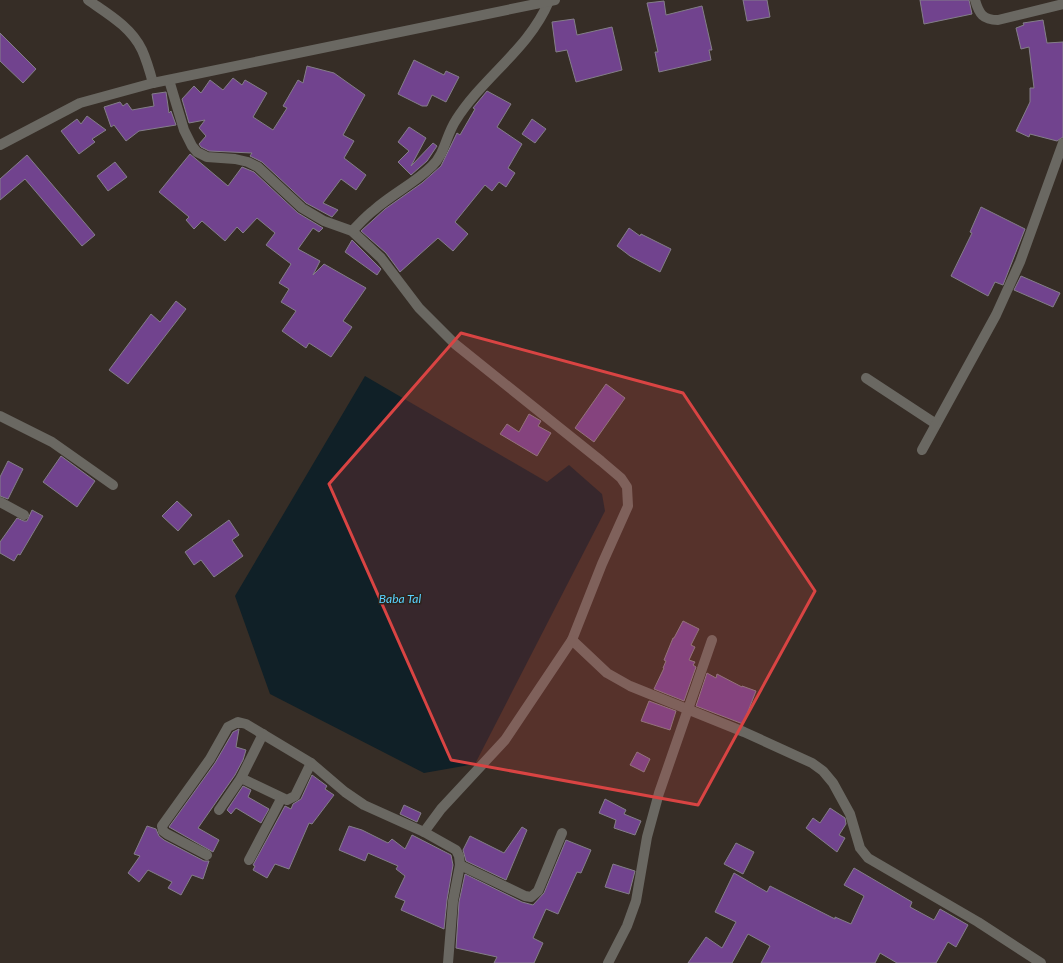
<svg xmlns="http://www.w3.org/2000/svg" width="1063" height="963" viewBox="0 0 1063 963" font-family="Lato,sans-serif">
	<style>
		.water { fill: #102027 }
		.building { fill: #71438e; stroke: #847e89 }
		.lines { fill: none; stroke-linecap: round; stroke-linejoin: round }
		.minor { stroke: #6a6862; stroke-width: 10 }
		.tertiary { stroke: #6a6862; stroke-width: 10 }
		.marked { fill: #d94443; fill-opacity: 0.2; stroke: #d94443; stroke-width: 3; stroke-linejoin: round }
		.labels { text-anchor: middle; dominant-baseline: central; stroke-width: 3; stroke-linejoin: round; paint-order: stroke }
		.water-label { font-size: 12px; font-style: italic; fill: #59d1ff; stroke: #2c231c }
	</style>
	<rect width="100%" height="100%" fill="#362d26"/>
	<!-- water -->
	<path class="water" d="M 365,376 L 547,482 L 569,465 L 602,494 L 605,511 L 475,764 L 424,773 L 270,694 L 235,596 Z"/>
	<!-- building -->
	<g class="building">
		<path d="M 743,0 L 767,0 L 770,17 L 747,21 Z"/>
		<path d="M 920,0 L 969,0 L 972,14 L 924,24 Z"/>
		<path d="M 664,1 L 666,15 L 702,6 L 712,50 L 709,50 L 711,60 L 659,72 L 655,52 L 658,52 L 647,3 Z"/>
		<path d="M 574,19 L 577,35 L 612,27 L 622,70 L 576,82 L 567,50 L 556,52 L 552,22 Z"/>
		<path d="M 1043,20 L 1047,43 L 1063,42 L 1063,137 L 1057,141 L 1030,134 L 1029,137 L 1016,131 L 1030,102 L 1030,88 L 1034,88 L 1029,47 L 1021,49 L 1016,28 L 1024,25 L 1023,23 Z"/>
		<path d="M 0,33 L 36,69 L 23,83 L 0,61 Z"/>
		<path d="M 414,60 L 444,75 L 446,71 L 459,77 L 446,102 L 432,95 L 427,106 L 422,106 L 398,94 Z"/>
		<path d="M 307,66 L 334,73 L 365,95 L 343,135 L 354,141 L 344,158 L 366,175 L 356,190 L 341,179 L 323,203 L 338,210 L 332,217 L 306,203 L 262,162 L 250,156 L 252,153 L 209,151 L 201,147 L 199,144 L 206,136 L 199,128 L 205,120 L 189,123 L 182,99 L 194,86 L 201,93 L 210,80 L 223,90 L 233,78 L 242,85 L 245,80 L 267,93 L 253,117 L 273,130 L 287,108 L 283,106 L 298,80 L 303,83 Z"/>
		<path d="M 487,91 L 511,104 L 497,127 L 522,144 L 508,168 L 515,173 L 506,187 L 499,182 L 492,191 L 485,185 L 455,222 L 468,234 L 453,251 L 438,238 L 400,272 L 386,253 L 361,231 L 385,209 L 422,183 L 441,166 L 457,133 L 460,135 L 475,109 L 473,108 Z"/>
		<path d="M 166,92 L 169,113 L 171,111 L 176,125 L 139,131 L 126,141 L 114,125 L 111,127 L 104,107 L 120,102 L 123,106 L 127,103 L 132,110 L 154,106 L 152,94 Z"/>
		<path d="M 87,116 L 106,130 L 92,139 L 95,142 L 79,154 L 61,131 L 77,119 L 81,124 Z"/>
		<path d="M 532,119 L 546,129 L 535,143 L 522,134 Z"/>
		<path d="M 409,127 L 426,138 L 411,166 L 433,143 L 437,146 L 427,161 L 411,175 L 398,162 L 409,151 L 398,142 Z"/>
		<path d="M 190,154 L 228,186 L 242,167 L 254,172 L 298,213 L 323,228 L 319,232 L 313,228 L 298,249 L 320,261 L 313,275 L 324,264 L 366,288 L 343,321 L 352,327 L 331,357 L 309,343 L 306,348 L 282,331 L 296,311 L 281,302 L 289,289 L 279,283 L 291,264 L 266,245 L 275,233 L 257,218 L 243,233 L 237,227 L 225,241 L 202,221 L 194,229 L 186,220 L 189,217 L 159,192 Z"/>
		<path d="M 27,155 L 95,235 L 82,246 L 25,179 L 0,200 L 0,179 Z"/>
		<path d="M 115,162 L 127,177 L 108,191 L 97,176 Z"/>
		<path d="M 981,207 L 1025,229 L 1003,285 L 995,282 L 988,296 L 951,276 L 972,233 L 970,232 Z"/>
		<path d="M 629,228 L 640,236 L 641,234 L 671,249 L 660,272 L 630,256 L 617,246 Z"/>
		<path d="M 352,240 L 381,269 L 377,275 L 345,252 Z"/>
		<path d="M 1021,276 L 1060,293 L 1053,307 L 1014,290 Z"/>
		<path d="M 176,301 L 186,309 L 128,384 L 109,370 L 151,314 L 160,322 Z"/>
		<path d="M 606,384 L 625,398 L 594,442 L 575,428 Z"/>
		<path d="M 529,414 L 541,421 L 538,426 L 551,433 L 537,456 L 500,434 L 507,424 L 519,432 Z"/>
		<path d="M 61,456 L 95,481 L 77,507 L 43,482 Z"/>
		<path d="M 8,461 L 23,469 L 8,499 L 0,496 L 0,477 Z"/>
		<path d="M 177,501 L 192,515 L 178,531 L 162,516 Z"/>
		<path d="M 32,510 L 43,516 L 20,555 L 18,554 L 14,561 L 0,553 L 0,542 L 17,518 L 24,521 L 27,521 Z"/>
		<path d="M 229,520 L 239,535 L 232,540 L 243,556 L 214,577 L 201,560 L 194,565 L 185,552 Z"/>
		<path d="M 683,621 L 699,629 L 691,645 L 695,647 L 689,660 L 695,662 L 693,665 L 696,667 L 684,701 L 654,689 L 664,668 L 663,668 L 666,661 L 664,660 L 673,638 L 674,638 Z"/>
		<path d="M 707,673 L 716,678 L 717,674 L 742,687 L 742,686 L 756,691 L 743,724 L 696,706 Z"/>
		<path d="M 649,701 L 676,711 L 670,730 L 641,721 Z"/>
		<path d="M 239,729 L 236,747 L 246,750 L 243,760 L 235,775 L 198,828 L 219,840 L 213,852 L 169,827 L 215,763 L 233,732 Z"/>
		<path d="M 637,752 L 650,759 L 644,772 L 630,765 Z"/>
		<path d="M 312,775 L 327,786 L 325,789 L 334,795 L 312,824 L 309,823 L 289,869 L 275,864 L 267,878 L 253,870 L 255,866 L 253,865 L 285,806 L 291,809 L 293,804 L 301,799 Z"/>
		<path d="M 243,786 L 251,790 L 248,797 L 269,809 L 261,823 L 236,808 L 231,814 L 227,810 Z"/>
		<path d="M 605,799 L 626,810 L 624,814 L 641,821 L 635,835 L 614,828 L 616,820 L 599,813 Z"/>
		<path d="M 404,805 L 421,813 L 417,822 L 400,814 Z"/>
		<path d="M 830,808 L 845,818 L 846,824 L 839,835 L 845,838 L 837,852 L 806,828 L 813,818 L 820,823 Z"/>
		<path d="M 147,826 L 156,829 L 159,836 L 164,840 L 204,861 L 209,861 L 203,879 L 192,875 L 181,895 L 168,888 L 172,882 L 148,870 L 139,882 L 128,873 L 140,856 L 134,854 Z"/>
		<path d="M 349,826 L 362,830 L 388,843 L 392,839 L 405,849 L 412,835 L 451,855 L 453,865 L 447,900 L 444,929 L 401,910 L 405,901 L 395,897 L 405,876 L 396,869 L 398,866 L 368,853 L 365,861 L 339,850 Z"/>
		<path d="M 522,827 L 527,830 L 506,880 L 466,861 L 463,850 L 470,836 L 504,853 Z"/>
		<path d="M 566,840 L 591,850 L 581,873 L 577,872 L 558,914 L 546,909 L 533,938 L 543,943 L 534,963 L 494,963 L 497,957 L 456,948 L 459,902 L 465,874 L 522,902 L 533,905 L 544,893 Z"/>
		<path d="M 736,843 L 754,852 L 743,874 L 724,864 Z"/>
		<path d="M 613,864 L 635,871 L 629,894 L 605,887 Z"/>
		<path d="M 854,868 L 912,902 L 910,907 L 934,920 L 940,909 L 968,925 L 956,947 L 948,942 L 936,963 L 897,963 L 880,953 L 875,963 L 761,963 L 770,946 L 748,934 L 732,963 L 688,963 L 706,937 L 722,948 L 736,922 L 715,912 L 734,873 L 767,892 L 770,886 L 835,919 L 835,917 L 851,924 L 864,896 L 844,885 Z"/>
	</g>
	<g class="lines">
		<!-- minor -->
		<g class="minor">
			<path d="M 88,0 C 108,14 131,27 142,50 C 147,61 150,72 153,83"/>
			<path d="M 975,0 C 979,14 983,20 998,20 L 1063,4"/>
			<path d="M 169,80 L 184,130 L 192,146 L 197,152 L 207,157 L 235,159 L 248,162 L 258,167 L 302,208 L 324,221 L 352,231 L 381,258 L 419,308 L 455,344 L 601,461 L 621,478 L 627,487 L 628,506 L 602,564 L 572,640 L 505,740 L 441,809 L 424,832"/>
			<path d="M 352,231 C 359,224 366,216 374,210 C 392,194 415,183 432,166 C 445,154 446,135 456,120 C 483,77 529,49 549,1"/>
			<path d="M 866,378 L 936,424"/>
			<path d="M 0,416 L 52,442 L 113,485"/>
			<path d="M 922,450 L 996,315 L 1020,262 L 1063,143"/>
			<path d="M 0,502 L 24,515"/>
			<path d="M 572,640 L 607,673 L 630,686 L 744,732 L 812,763 L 823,771 L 833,783 L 850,814 L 860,848 L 868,858 L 978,922 L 1041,963"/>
			<path d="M 241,778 L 287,800 L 295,796 L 311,763"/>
			<path d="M 219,810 L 241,778 L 263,734"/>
			<path d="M 207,855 L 167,834 L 163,831 L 162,826 L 210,759 L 228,727 L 238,722 L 246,724 L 311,763 L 345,792 L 364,805 L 424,832 L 456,850 L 459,856 L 460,865 L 453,901 L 448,963"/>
			<path d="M 249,860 L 281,799"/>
			<path d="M 460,865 L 525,896 L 531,897 L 538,891 L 562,833"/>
			<path d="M 608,963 L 627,926 L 636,901 L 647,837 L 659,793 L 712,640"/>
		</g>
		<!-- tertiary -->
		<path class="tertiary" d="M 0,145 L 80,103 L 153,83 L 555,0"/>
	</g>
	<!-- marked area -->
	<path class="marked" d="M 461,333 L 683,393 L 815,591 L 698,805 L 451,760 L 329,484 Z"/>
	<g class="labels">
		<!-- water labels -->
		<g class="water-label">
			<text x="400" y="598">Baba Tal</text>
		</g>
	</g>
</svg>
